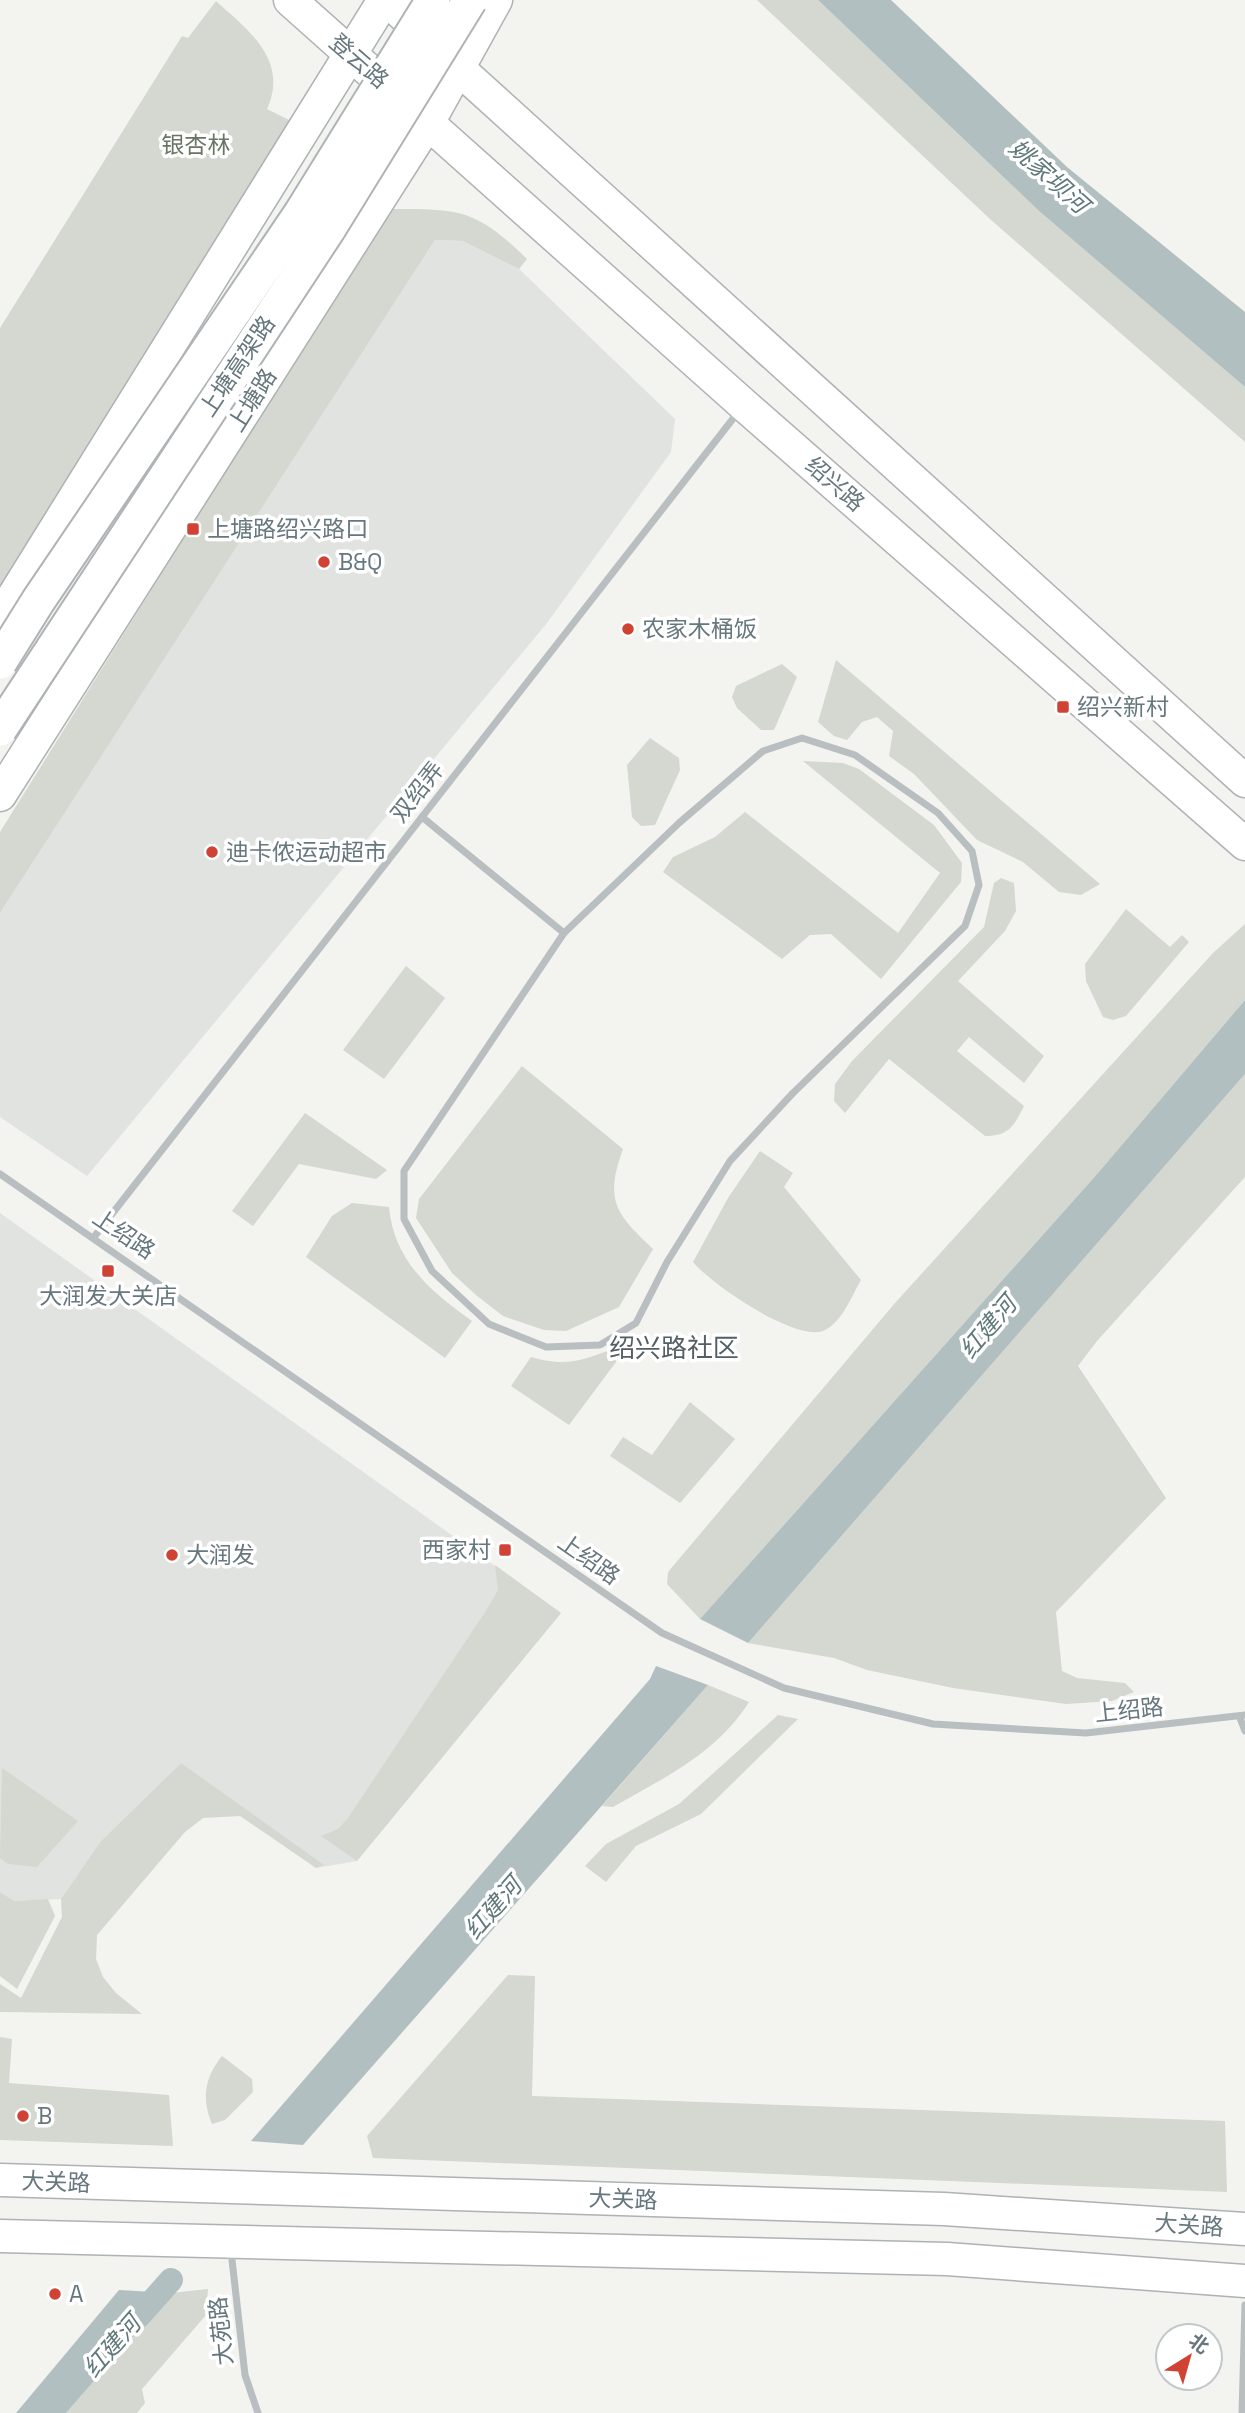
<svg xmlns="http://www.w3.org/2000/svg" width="1245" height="2413" viewBox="0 0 1245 2413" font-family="'Space Grotesk','Noto Sans SC',sans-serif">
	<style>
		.built { fill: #e1e3e0 }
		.green { fill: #d4d8d0 }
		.water { fill: #b1bfc1 }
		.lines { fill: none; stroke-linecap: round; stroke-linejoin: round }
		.canal { stroke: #b1bfc1; stroke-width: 24 }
		.primary-casing { stroke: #adb2b4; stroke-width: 35 }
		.minor { stroke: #b9bec0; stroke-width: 7 }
		.primary { stroke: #fff; stroke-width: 32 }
		.trunk-bridge-casing { stroke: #afb3b5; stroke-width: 37; stroke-linecap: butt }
		.trunk-bridge { stroke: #fff; stroke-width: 33 }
		.poi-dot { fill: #d04234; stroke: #fff; stroke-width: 2.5 }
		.labels { text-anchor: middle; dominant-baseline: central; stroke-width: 7; stroke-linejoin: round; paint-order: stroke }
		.street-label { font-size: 23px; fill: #66777e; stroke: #fff }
		.park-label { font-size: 23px; fill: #6a7664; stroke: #fff }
		.poi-label { font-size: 23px; fill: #66777e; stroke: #fff; text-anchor: start }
		.water-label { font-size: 24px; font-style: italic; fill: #61787b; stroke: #fff }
		.quarter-label { font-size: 26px; fill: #535f64; stroke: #fff }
	</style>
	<rect width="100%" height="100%" fill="#f3f3f0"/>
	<!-- built -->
	<g class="built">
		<path d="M 435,240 L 463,241 L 519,269 L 675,419 L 671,452 L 547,623 L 87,1176 L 0,1117 L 0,913 Z"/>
		<path d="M 0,1213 L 561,1613 L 357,1861 L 316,1868 L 181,1763 L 100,1842 L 61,1899 L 13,1901 L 0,1892 Z"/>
	</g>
	<!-- green -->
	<g class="green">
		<path d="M 757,0 L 818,0 L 1039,211 L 1245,387 L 1245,442 L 990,219 Z"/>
		<path d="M 216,1 C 249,31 289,60 267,109 L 293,122 L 0,587 L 0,328 L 182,36 L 188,38 Z"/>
		<path d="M 389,209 C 459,209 475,208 527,259 L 519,269 L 463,241 L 435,240 L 0,913 L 0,832 Z"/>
		<path d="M 836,660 L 1100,884 L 1081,895 L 1059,892 L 1023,862 L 977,840 L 914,774 L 889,756 L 893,731 L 877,717 L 862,722 L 847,740 L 834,736 L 818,722 Z"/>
		<path d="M 782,664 L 797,677 L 774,730 L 761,730 L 737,708 L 732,697 L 736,686 Z"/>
		<path d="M 650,738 L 679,758 L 680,770 L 655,825 L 641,826 L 632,817 L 627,765 Z"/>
		<path d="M 803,761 L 843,763 L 859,769 L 934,825 L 962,863 L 961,882 L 881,979 L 831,934 L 810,935 L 782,959 L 663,872 L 673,857 L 715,837 L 745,812 L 898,933 L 940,873 Z"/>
		<path d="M 1001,878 L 1014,883 L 1016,911 L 1005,931 L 958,981 L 1044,1056 L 1024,1083 L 969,1037 L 957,1051 L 1024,1106 C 1014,1126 1009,1136 985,1136 L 889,1059 L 845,1113 L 834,1101 L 835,1084 L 852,1061 L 984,927 L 994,883 Z"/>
		<path d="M 1126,909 L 1170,947 L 1182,935 L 1189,942 L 1126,1016 L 1113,1020 L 1103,1017 L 1086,981 L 1085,964 Z"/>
		<path d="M 1245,924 L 1245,1000 L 1098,1173 L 700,1619 L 667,1584 L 668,1572 L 895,1303 L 1213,953 Z"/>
		<path d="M 406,966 L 445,998 L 384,1079 L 343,1050 Z"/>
		<path d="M 522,1066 L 623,1149 C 604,1201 616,1214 653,1249 L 619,1307 L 566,1331 L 544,1330 L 503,1316 L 476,1295 L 452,1273 L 416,1218 L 419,1199 Z"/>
		<path d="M 1245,1074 L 1245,1177 L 1097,1341 L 1078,1366 L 1166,1498 L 1056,1612 L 1062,1671 L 1077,1678 L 1125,1683 L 1134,1692 L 1112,1701 L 1066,1704 L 953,1688 L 867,1670 L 834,1658 L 748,1643 Z"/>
		<path d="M 305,1113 L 387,1170 L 376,1179 L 299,1164 L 253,1226 L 232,1211 Z"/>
		<path d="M 760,1151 L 793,1173 L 784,1187 L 861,1280 C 851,1297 842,1323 823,1331 C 794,1341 711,1284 693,1262 L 728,1198 Z"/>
		<path d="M 352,1203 L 389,1207 C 394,1261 430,1291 472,1321 L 445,1358 L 306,1257 L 332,1216 Z"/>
		<path d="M 613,1349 L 616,1362 L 569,1425 L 511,1386 L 531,1357 C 566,1367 580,1361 613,1349 Z"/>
		<path d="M 690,1402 L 735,1439 L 680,1503 L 610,1456 L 623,1437 L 652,1455 Z"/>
		<path d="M 495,1565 L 561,1613 L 357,1861 L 321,1836 L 338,1829 L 348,1818 L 489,1606 L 498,1590 Z"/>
		<path d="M 708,1685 L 749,1702 C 717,1753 664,1778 613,1807 L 602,1806 Z"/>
		<path d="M 778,1715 L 798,1719 L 701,1814 L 636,1846 L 606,1882 L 585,1866 L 606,1844 L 679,1804 Z"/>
		<path d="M 181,1763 L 324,1865 L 316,1868 L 240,1816 L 203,1818 L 185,1832 L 97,1935 L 96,1959 L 103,1977 L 116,1993 L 142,2014 L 0,2012 L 0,1984 L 21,1998 L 62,1917 L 61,1899 L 100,1842 Z"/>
		<path d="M 2,1768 L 78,1821 L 37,1867 L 8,1864 L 0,1858 Z"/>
		<path d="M 0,1892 L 14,1901 L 48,1899 L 55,1916 L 17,1989 L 0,1976 Z"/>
		<path d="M 508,1975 L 535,1976 L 532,2096 L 1225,2121 L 1227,2192 L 373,2158 L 367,2136 Z"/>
		<path d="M 0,2037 L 12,2039 L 9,2083 L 169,2095 L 173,2146 L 0,2140 Z"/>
		<path d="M 222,2056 L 252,2079 L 253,2092 L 225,2120 L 212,2124 C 201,2098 205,2077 222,2056 Z"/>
		<path d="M 208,2289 L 206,2315 L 142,2389 L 145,2403 L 137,2413 L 66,2413 L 171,2293 Z"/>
	</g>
	<!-- water -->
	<g class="water">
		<path d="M 818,0 L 891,0 L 1067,167 L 1245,312 L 1245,387 L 1039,211 Z"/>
		<path d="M 1245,1000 L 1245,1074 L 748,1643 L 700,1619 L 1098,1173 Z"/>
		<path d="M 656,1666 L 708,1685 L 303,2145 L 251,2141 L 650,1679 Z"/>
		<path d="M 119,2290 L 171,2293 L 66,2413 L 16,2413 Z"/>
	</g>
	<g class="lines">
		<!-- canal -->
		<path class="canal" d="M 139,2316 L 171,2280"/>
		<!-- primary casing -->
		<g class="primary-casing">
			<g id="primary">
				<path d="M 290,0 L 744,405 L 1245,844"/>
				<path d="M 388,0 L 459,69 L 1245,781"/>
				<path d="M 0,618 L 384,0"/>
				<path d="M 0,795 L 429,121 L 496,0"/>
				<path d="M 0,2180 L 944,2209 L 1245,2229"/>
				<path d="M 0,2236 L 947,2259 L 1245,2281"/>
			</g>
		</g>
		<!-- minor -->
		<g class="minor">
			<path d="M 802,738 L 855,755 L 938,813 L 972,851 L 979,885 L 965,926 L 793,1093 L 730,1161 L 667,1262 L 636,1323 L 600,1345 L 546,1347 L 489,1324 L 432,1271 L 404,1219 L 404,1171 L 564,933 L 679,823 L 763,751 Z"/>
			<path d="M 422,817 L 564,933"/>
			<path d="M 0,1174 L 662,1633 L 784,1688 L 933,1724 L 1086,1733 L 1245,1715"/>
			<path d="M 94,1237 L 739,411"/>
			<path d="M 1240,1718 L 1245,1731"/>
			<path d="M 231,2251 L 245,2375 L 258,2413"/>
			<path d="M 1242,2413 L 1245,2305"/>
		</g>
		<!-- primary -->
		<use href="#primary" class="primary"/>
		<!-- trunk-bridge casing -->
		<g class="trunk-bridge-casing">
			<g id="trunk-bridge">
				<path d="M 0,662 L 38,601 L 301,213 L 433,0"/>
				<path d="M 0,729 L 328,230 L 470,0"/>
			</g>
		</g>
		<!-- trunk-bridge -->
		<use href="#trunk-bridge" class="trunk-bridge"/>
	</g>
	<!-- markers -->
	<g class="poi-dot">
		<rect x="186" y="522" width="14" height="14" rx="3.5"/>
		<circle cx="324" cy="562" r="7"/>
		<circle cx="628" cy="629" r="7"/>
		<rect x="1056" y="700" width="14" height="14" rx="3.5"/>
		<circle cx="212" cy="852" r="7"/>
		<rect x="101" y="1264" width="14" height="14" rx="3.5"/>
		<rect x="498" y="1543" width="14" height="14" rx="3.5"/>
		<circle cx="172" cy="1555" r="7"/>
		<circle cx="23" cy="2116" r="7"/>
		<circle cx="55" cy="2294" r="7"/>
	</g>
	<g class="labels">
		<!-- street labels -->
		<g class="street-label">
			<text transform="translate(359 61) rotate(41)">登云路</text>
			<text transform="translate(237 366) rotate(-56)">上塘高架路</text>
			<text transform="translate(252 400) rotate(-58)">上塘路</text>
			<text transform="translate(835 484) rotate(41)">绍兴路</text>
			<text transform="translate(417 792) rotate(-52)">双绍弄</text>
			<text transform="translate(124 1234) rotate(34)">上绍路</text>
			<text transform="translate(589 1559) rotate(35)">上绍路</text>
			<text transform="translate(1129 1710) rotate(-6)">上绍路</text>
			<text transform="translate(56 2182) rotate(2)">大关路</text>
			<text transform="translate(623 2199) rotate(2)">大关路</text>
			<text transform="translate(1189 2225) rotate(4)">大关路</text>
			<text transform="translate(221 2331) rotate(-96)">大苑路</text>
		</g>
		<!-- park labels -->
		<g class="park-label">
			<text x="196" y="145">银杏林</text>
		</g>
		<!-- poi labels -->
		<g class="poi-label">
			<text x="207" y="529">上塘路绍兴路口</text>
			<text x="338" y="562">B&amp;Q</text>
			<text x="642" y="629">农家木桶饭</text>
			<text x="1077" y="707">绍兴新村</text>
			<text x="226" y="852">迪卡侬运动超市</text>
			<text x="108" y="1296" text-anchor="middle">大润发大关店</text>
			<text x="491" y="1550" text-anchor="end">西家村</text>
			<text x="186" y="1555">大润发</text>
			<text x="37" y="2116">B</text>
			<text x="69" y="2294">A</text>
		</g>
		<!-- water labels -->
		<g class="water-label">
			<text transform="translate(1049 176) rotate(42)">姚家坝河</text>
			<text transform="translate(988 1327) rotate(-50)">红建河</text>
			<text transform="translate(493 1908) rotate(-49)">红建河</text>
			<text transform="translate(112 2346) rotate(-49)">红建河</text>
		</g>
		<!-- quarter labels -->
		<g class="quarter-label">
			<text x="674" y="1348">绍兴路社区</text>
		</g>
	</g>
	<!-- north arrow -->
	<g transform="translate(1189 2357) rotate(37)"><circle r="33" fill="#ffffff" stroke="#c2c9cb" stroke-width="2"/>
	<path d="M0-5L12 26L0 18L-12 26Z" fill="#d04234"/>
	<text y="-10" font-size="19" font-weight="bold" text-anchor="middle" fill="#66777e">北</text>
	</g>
</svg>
